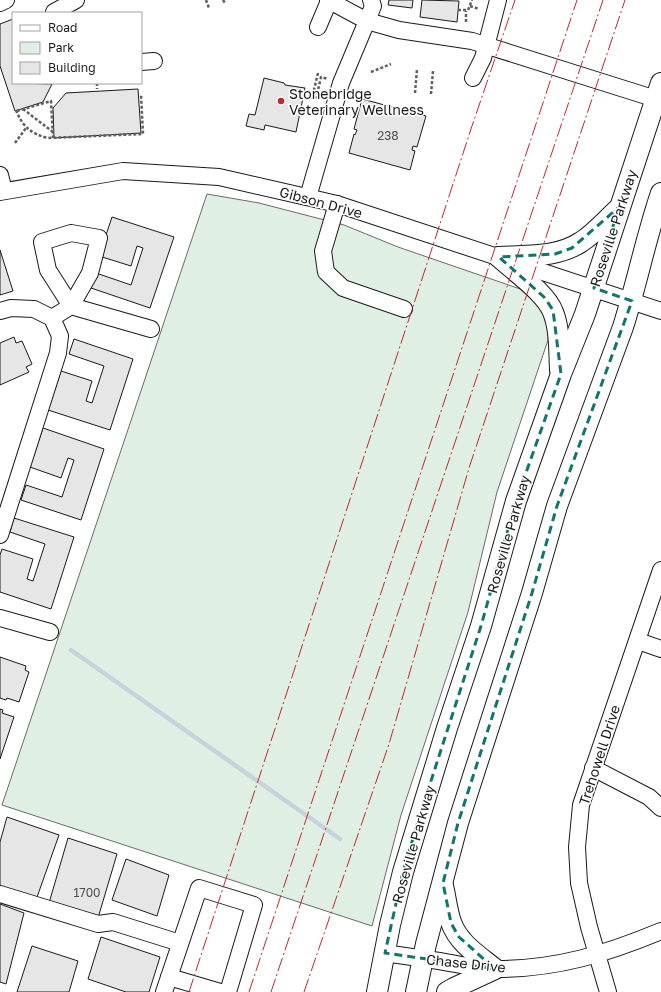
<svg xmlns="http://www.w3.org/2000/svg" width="661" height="992" viewBox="0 0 661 992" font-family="'Golos Text',sans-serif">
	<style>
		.green { fill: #e0efe3; stroke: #6a6a6a }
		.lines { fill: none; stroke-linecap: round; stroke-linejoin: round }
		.stream { stroke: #c6d2dc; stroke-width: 4.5 }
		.building { fill: #e6e6e6; stroke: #1a1a1a }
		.minor-casing { stroke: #1a1a1a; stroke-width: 18 }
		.major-casing { stroke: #1a1a1a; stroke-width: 22 }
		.path { stroke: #5f5f5f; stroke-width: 2.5; stroke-dasharray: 3 2; stroke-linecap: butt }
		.minor { stroke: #fff; stroke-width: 16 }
		.major { stroke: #fff; stroke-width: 20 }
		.power { stroke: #c62828; stroke-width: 1; stroke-dasharray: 14 3 2 3; stroke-linecap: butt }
		.marked { fill: none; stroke: #0f766e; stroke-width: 3; stroke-dasharray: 8 5; stroke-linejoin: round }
		.poi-dot { fill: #c62828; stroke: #fff; stroke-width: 1.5 }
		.labels { text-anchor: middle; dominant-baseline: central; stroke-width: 3; stroke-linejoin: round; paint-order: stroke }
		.number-label { font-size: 12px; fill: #4d4d4d }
		.poi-label { font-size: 14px; fill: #1a1a1a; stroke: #fff; text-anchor: start }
		.street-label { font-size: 14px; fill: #1a1a1a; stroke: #fff }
	</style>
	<rect width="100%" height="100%" fill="#fff"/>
	<!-- green -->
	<path class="green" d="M 207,194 L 259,203 L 344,225 L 398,247 L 529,292 C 546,309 551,314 548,340 L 497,492 L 468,612 L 401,815 L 372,926 L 2,805 Z"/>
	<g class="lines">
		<!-- stream -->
		<path class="stream" d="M 71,650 L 340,839"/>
	</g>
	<!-- building -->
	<g class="building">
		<path d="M 389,0 L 413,0 L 412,8 L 388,5 Z"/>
		<path d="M 422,0 L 459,1 L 457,22 L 420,17 Z"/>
		<path d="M 13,19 L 13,83 L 52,84 L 43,102 L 15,111 L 0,66 L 0,24 Z"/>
		<path d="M 264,78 L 284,83 L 285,85 L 305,88 L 296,132 L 265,125 L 264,130 L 246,126 L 249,114 L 255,115 Z"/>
		<path d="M 138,89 L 141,133 L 54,138 L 53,108 L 66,93 Z"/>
		<path d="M 362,99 L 426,116 L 417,147 L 413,146 L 412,150 L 415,151 L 410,170 L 349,153 L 354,134 L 355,135 L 357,130 L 354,129 Z"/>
		<path d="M 112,217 L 174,237 L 150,308 L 91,288 L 96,273 L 131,285 L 143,248 L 137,246 L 131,266 L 99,256 Z"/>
		<path d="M 0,250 L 13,291 L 0,295 Z"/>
		<path d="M 14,337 L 16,343 L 22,341 L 32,364 L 26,367 L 29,372 L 0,385 L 0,343 Z"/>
		<path d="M 74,339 L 133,359 L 110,430 L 48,410 L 61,371 L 92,381 L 86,401 L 92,403 L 104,366 L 69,354 Z"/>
		<path d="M 43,428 L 104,449 L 81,520 L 21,500 L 26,485 L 62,497 L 74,460 L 68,458 L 61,478 L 30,467 Z"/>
		<path d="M 14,518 L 74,537 L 51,609 L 0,592 L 0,555 L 2,549 L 33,559 L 27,579 L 33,581 L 45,544 L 10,532 Z"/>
		<path d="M 0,657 L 26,666 L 25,670 L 29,672 L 19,702 L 7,698 L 6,700 L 0,698 Z"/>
		<path d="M 0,709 L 3,710 L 2,713 L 14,717 L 0,759 Z"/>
		<path d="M 7,817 L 59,835 L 36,900 L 0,888 L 0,842 Z"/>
		<path d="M 68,838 L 117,854 L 98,918 L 49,903 Z"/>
		<path d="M 126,859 L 169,875 L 157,916 L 112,900 Z"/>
		<path d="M 0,904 L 24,913 L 6,984 L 0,982 Z"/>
		<path d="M 101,937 L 160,957 L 149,992 L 126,992 L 88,979 Z"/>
		<path d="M 32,946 L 78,961 L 69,992 L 17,992 Z"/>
	</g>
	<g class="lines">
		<!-- minor casing -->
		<g class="minor-casing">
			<g id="minor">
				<path d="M 328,0 L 367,21 L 373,6 L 371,0"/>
				<path d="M 0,3 L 6,0"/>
				<path d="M 54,12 L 76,0"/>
				<path d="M 318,27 L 329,1"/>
				<path d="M 141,62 L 154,61"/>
				<path d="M 473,78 L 483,58 L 498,0"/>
				<path d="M 0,175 L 4,191"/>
				<path d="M 0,192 L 123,171 L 219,177 L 337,204 L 661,311"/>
				<path d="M 308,197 L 341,83 L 367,21 L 399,30 L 472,41 L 656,99"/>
				<path d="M 337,204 L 323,251 L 326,272 L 343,288 L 404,309"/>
				<path d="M 0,311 L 11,308 L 34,309 L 52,318 L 60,336 L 58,353 L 0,535"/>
				<path d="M 52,318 L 71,306 L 90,273 L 99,238 L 71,233 L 42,242 L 48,270 L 71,306 L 151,329"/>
				<path d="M 0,618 L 50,632"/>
				<path d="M 638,641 L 661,649"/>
				<path d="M 593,768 L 649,797 L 661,808"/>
				<path d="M 0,894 L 98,924 L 113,922 L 180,943"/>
				<path d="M 385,953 C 403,956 421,958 439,961 C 458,964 477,969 496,969 C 556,969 606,954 661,931"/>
				<path d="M 169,977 L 220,992"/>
				<path d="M 164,992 L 199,888 L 254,905 L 228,992"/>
				<path d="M 608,992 L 589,927 L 579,883 L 577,847 L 581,805 L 661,570"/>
			</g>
		</g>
		<!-- major casing -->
		<g class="major-casing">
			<g id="major">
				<path d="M 499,257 C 514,271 546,293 553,312 C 560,329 559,351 560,370"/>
				<path d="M 499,257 C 526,255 557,258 581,242 C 594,234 606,220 618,209"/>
				<path d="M 443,886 C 446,898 447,911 451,922 C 458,943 479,956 495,969 L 454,988 L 447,992"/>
				<path d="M 377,992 L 390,925 L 403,872 L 447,728 L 481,626 L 516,501 L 561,374 L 585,314 L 661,83"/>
				<path d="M 416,992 L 426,944 L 458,823 L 532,593 L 557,506 L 623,327 C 637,283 646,237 661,193"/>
			</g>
		</g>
		<!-- path -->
		<g class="path">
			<path d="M 206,0 L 209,8"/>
			<path d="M 223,0 L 225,3"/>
			<path d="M 470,6 L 479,9"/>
			<path d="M 458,10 L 468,10 L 472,0"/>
			<path d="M 466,22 L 466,11"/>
			<path d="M 371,72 L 391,64"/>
			<path d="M 318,73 L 312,98 L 316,99 L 321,77 L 328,79"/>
			<path d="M 97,83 L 97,89"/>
			<path d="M 415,93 L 417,69"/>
			<path d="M 431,94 L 433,71"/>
			<path d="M 23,109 L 53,132"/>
			<path d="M 16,110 C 22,126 31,134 48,138 L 143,134 L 141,94"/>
			<path d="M 17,111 L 51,101 L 53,138"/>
			<path d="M 15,143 L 26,128"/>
		</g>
		<!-- minor -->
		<use href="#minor" class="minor"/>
		<!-- major -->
		<use href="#major" class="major"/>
		<!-- power -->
		<g class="power">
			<path d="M 189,992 L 471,129 L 515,0"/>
			<path d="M 249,992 L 577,0"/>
			<path d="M 271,992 L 603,0"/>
			<path d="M 304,992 L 389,744 L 469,468 L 625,0"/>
		</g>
	</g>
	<!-- marked area -->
	<path class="marked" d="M 619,207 L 594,288 L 632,301 L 557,506 L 532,593 L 458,823 L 443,883 L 451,923 L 459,937 L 495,969 L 385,953 L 403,872 L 420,815 L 481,626 L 516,501 L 561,374 L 553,310 L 544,297 L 499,257 L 555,254 L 572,248 Z"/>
	<!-- markers -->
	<circle class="poi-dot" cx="281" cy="101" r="4"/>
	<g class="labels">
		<!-- number labels -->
		<g class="number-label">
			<text x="388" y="135">238</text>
			<text x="87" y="892">1700</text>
		</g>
		<!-- poi labels -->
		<g class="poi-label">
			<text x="289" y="93">Stonebridge<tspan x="289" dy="16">Veterinary Wellness</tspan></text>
		</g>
		<!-- street labels -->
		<g class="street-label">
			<text transform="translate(321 202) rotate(15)">Gibson Drive</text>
			<text transform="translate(613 228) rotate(-72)">Roseville Parkway</text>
			<text transform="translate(508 534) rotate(-74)">Roseville Parkway</text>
			<text transform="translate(599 755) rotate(-72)">Trehowell Drive</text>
			<text transform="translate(413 844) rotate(-74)">Roseville Parkway</text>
			<text transform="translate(466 963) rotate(6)">Chase Drive</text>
		</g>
	</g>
	<!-- legend -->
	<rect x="12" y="12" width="130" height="72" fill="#ffffff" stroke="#a3a3a3"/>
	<rect x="20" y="25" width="20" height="6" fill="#ffffff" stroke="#a3a3a3"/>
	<text x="48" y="32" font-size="12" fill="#1a1a1a">Road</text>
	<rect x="20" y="42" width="20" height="12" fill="#e0efe3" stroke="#a3a3a3"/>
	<text x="48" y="52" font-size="12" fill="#1a1a1a">Park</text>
	<rect x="20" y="62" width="20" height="12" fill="#e6e6e6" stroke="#a3a3a3"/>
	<text x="48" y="72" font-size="12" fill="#1a1a1a">Building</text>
</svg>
